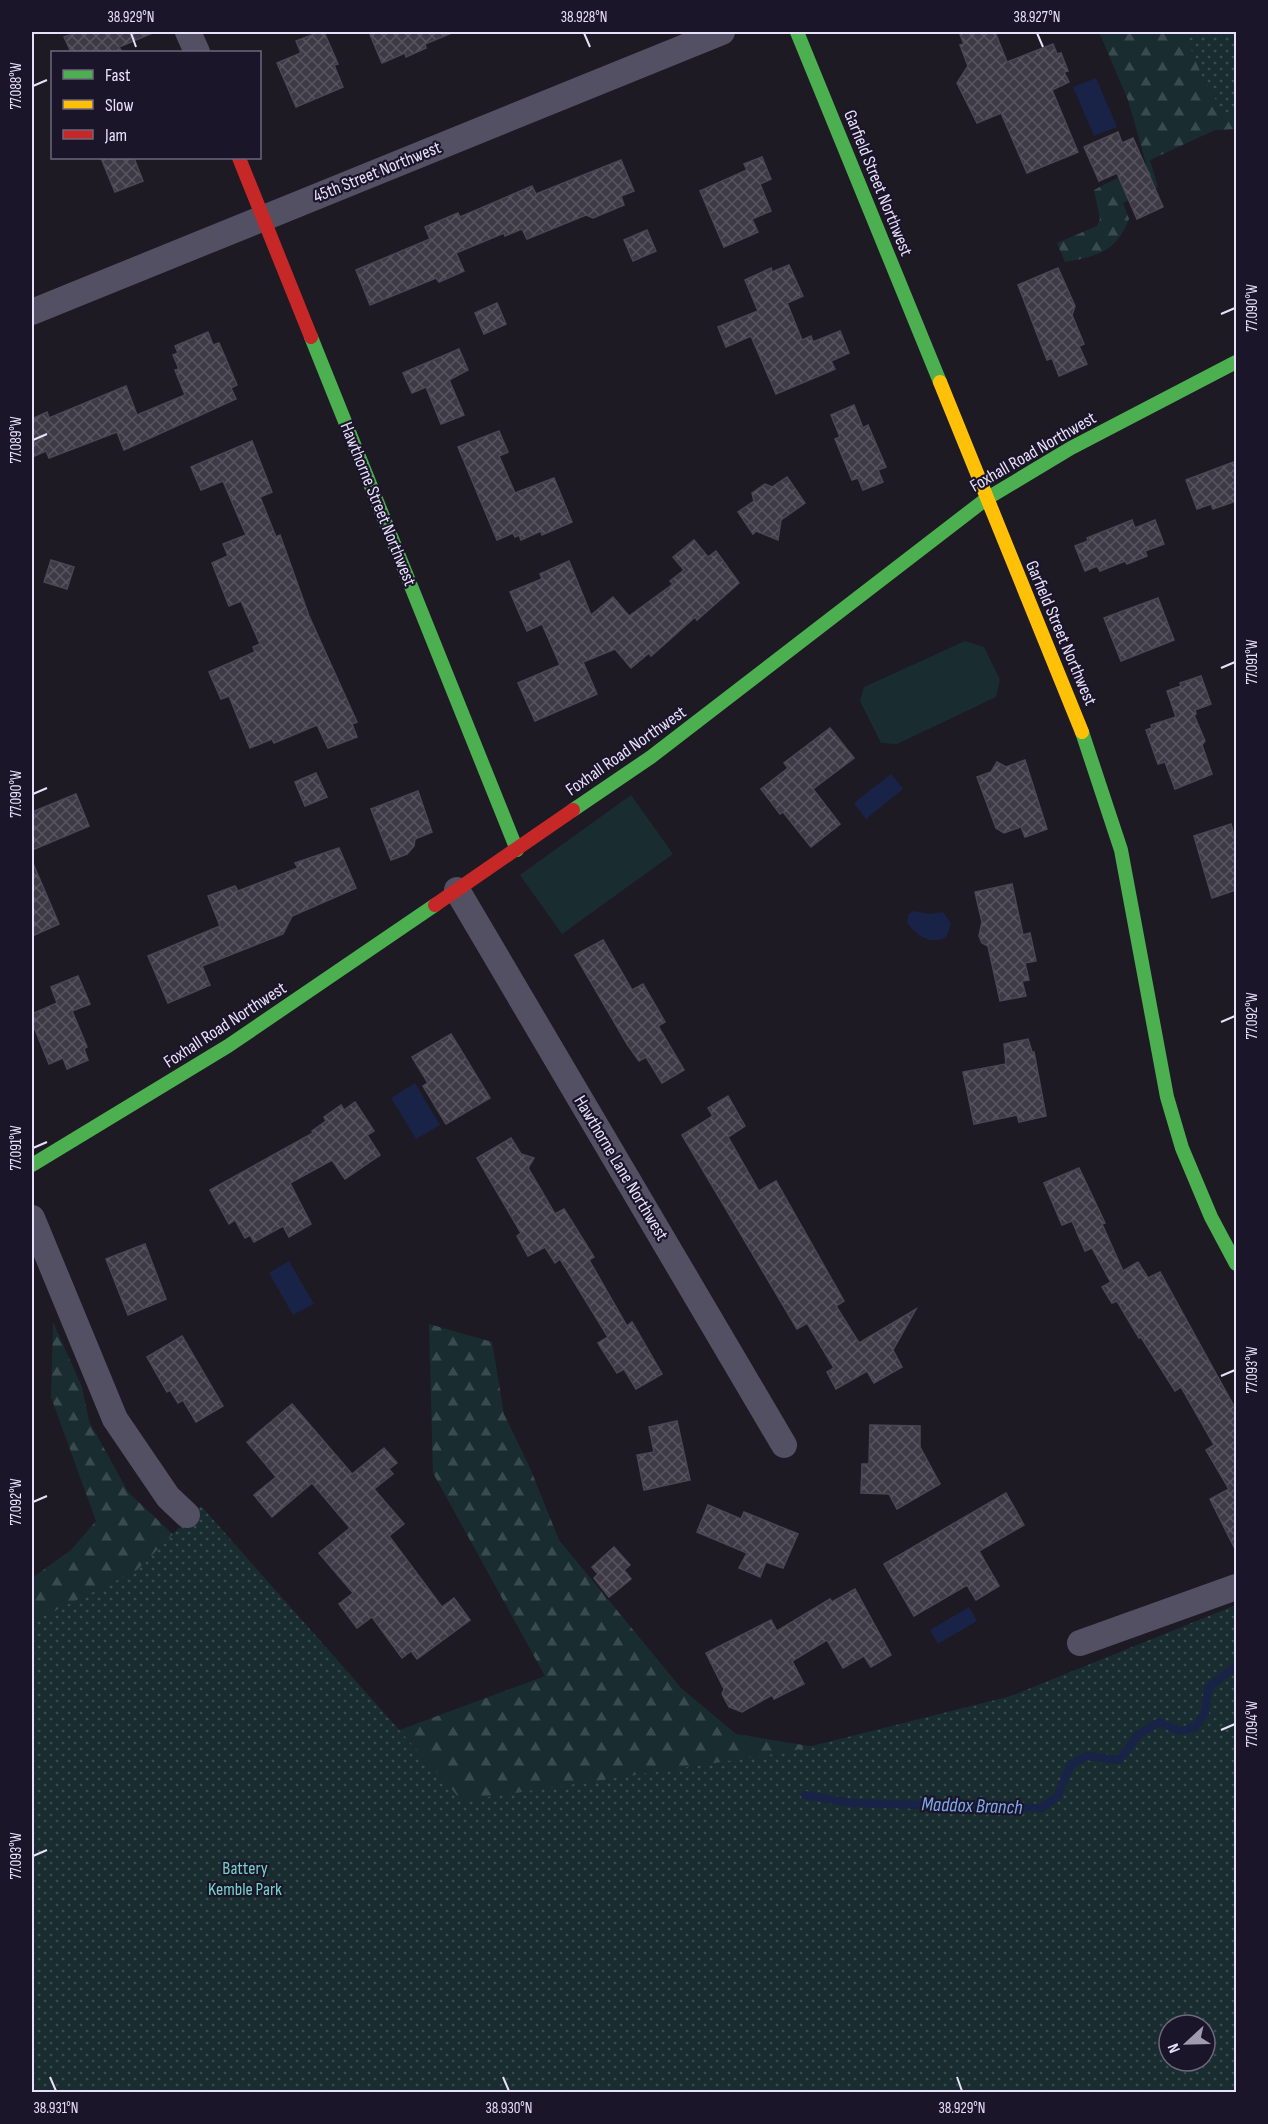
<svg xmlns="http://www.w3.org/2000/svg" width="1268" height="2124" viewBox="0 0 1268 2124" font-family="'Sofia Sans Condensed',sans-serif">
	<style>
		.forest { fill: url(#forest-firs) }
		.park { fill: url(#park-dots); fill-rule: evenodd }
		.garden { fill: #192d31 }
		.water { fill: #182347 }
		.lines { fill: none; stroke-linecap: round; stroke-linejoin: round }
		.stream { stroke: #182347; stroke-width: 8 }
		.building { fill: url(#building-cross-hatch); stroke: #4b4656; stroke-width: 1.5 }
		.street { stroke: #535063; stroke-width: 26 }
		.fast { stroke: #4caf50; stroke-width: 14 }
		.slow { stroke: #ffc107; stroke-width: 14 }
		.jam { stroke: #c62828; stroke-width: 14 }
		.ticks { fill: none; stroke: #e8e1fb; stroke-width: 2 }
		.labels { text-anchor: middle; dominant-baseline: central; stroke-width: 4.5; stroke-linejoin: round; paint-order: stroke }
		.street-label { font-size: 18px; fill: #e8e1fb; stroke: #1b1529 }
		.park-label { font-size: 18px; fill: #75d3c9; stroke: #1b1529 }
		.water-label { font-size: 20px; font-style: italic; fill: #7ca9ee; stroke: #1b1529 }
		.neatline { fill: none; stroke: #e8e1fb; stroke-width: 2 }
		.ticks-label { font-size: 15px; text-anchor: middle; fill: #e8e1fb }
	</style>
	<defs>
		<pattern id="forest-firs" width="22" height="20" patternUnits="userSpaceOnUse" patternTransform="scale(1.5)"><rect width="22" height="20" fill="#192d31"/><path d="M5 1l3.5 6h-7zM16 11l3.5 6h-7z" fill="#3a4b50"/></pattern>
		<pattern id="park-dots" width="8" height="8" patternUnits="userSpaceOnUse" patternTransform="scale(1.5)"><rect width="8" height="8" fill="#192d31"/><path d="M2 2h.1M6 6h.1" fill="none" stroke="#3a4b50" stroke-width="1.8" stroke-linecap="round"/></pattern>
		<pattern id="building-cross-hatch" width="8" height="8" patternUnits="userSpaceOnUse" patternTransform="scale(1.5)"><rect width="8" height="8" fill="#3d3945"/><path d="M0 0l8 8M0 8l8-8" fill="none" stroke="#595561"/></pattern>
	</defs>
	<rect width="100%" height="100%" fill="#1d1a24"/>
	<!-- forest -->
	<g class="forest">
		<path d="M 1099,32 L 1236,32 L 1236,129 L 1215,130 L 1150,160 L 1158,187 L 1123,203 L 1129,219 C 1116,252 1098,256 1065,262 L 1057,243 L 1097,226 L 1100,219 L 1094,190 L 1146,163 L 1128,100 Z"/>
		<path d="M 53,1322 L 82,1387 L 89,1421 L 128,1492 L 386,1735 L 545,1676 L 433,1473 L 429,1324 L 492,1342 L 504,1414 L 530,1468 L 559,1540 L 681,1688 L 736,1734 L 858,1754 L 102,2092 L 32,2092 L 32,1578 L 71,1550 L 96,1521 L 51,1397 Z"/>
	</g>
	<!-- park -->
	<g class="park">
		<path d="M 1184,32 L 1236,32 L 1236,112 L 1225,116 L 1201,74 Z"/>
		<path d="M 201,1506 L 462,1801 L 788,1752 L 1011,1696 L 1236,1605 L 1236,2092 L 32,2092 L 32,1622 L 136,1571 ZM 1169,2025 L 1205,2025 L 1205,2061 L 1169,2061 Z"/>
	</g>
	<!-- garden -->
	<g class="garden">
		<path d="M 965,641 L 984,647 L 1000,680 L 996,697 L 897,744 L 881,743 L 860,701 L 864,687 Z"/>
		<path d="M 631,795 L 673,854 L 562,934 L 520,875 Z"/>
	</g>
	<!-- water -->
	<g class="water">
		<path d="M 1096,78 L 1117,127 L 1094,136 L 1073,87 Z"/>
		<path d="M 891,774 L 903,789 L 866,819 L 854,803 Z"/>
		<path d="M 913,911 L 930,914 L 943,912 L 951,924 L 946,937 C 930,946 915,935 907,922 L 909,914 Z"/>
		<path d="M 415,1083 L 440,1125 L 416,1139 L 391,1098 Z"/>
		<path d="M 289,1261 L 314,1304 L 293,1315 L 269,1273 Z"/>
		<path d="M 969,1607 L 977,1621 L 938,1644 L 930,1630 Z"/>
	</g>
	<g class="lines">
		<!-- stream -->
		<path class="stream" d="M 805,1795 L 851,1803 L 1041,1808 L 1057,1797 L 1071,1765 L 1086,1756 L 1119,1760 L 1139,1734 L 1159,1722 L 1180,1731 L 1195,1727 L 1205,1713 L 1208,1688 L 1236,1666"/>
	</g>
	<!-- building -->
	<g class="building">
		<path d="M 79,32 L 155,32 L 119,47 L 122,52 L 71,52 L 64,37 Z"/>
		<path d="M 320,32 L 324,32 L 338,64 L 334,65 L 343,87 L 296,107 L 277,63 L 301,53 L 296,41 Z"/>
		<path d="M 369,32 L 454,32 L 425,44 L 426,48 L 406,57 L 405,53 L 382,63 Z"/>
		<path d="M 959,32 L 995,32 L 1007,62 L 1053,44 L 1057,54 L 1061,53 L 1068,71 L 1064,72 L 1069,82 L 1052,90 L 1078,152 L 1027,173 L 1001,113 L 977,123 L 957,83 L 968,66 L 960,45 L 964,44 Z"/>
		<path d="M 1118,132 L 1122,143 L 1133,138 L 1163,207 L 1137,219 L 1117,173 L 1099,181 L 1084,147 Z"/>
		<path d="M 762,157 L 771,179 L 760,184 L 771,211 L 752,219 L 758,232 L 724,247 L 700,191 L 747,170 L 744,164 Z"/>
		<path d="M 101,158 L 134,158 L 143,181 L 115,192 Z"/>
		<path d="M 621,160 L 634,191 L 621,196 L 624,205 L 593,218 L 586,215 L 527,239 L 522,229 L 505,236 L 504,233 L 456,253 L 464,271 L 439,282 L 436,278 L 370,305 L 356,270 L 430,239 L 425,227 L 458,213 L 460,217 L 532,186 L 536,194 Z"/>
		<path d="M 647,230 L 656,251 L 633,261 L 624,240 Z"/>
		<path d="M 789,265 L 803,296 L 787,303 L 802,340 L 811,336 L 813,342 L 840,331 L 849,353 L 831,361 L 835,369 L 776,394 L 751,336 L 726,347 L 718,327 L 758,311 L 745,280 L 771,268 L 772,272 Z"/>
		<path d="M 1058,268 L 1075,306 L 1072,315 L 1084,344 L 1079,346 L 1087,364 L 1059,376 L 1052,358 L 1047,360 L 1018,285 Z"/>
		<path d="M 497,303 L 506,324 L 484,334 L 475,313 Z"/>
		<path d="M 208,332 L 213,345 L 219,343 L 237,385 L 231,388 L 236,399 L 124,450 L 117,432 L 49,458 L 46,451 L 32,457 L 32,419 L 47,412 L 49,418 L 126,386 L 137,415 L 185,395 L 175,370 L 179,369 L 173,355 L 178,353 L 175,346 Z"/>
		<path d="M 459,349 L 468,370 L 449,380 L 464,415 L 441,424 L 426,387 L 412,393 L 403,373 Z"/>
		<path d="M 854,405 L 863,428 L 868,425 L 886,467 L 878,470 L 883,482 L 863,490 L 858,478 L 852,480 L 835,439 L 840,437 L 831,415 Z"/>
		<path d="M 499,431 L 508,452 L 499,456 L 515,493 L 554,478 L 572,522 L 542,535 L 541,531 L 521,540 L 519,535 L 515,537 L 513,533 L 497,540 L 458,447 Z"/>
		<path d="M 252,441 L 272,492 L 260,497 L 276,537 L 280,535 L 309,616 L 357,722 L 352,724 L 357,737 L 328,748 L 317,725 L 274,743 L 272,739 L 250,748 L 229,696 L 221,699 L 209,672 L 255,652 L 253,647 L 260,644 L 241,601 L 229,606 L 212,563 L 228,556 L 223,544 L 246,535 L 223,481 L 201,490 L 191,467 Z"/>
		<path d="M 1236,461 L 1236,501 L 1213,509 L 1211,504 L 1197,509 L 1186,480 Z"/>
		<path d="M 787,477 L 805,503 L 781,520 L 778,540 L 756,531 L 753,534 L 738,512 L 754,501 L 752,493 L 765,484 L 772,487 Z"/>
		<path d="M 1132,520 L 1135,528 L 1155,520 L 1164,544 L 1145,551 L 1147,556 L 1127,564 L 1125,561 L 1100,571 L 1097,566 L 1085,571 L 1075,546 L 1088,541 L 1087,538 Z"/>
		<path d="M 694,540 L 708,557 L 716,551 L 739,583 L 697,620 L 695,617 L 651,656 L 649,653 L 631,668 L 615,649 L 583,662 L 597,694 L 535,721 L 518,683 L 560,665 L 542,624 L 527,631 L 510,592 L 542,579 L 540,574 L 569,561 L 591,615 L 613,597 L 629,616 L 673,584 L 670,581 L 684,570 L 673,557 Z"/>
		<path d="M 51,560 L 74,567 L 67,589 L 44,582 Z"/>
		<path d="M 1158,598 L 1174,640 L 1121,661 L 1104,618 Z"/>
		<path d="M 1201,676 L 1211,704 L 1195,710 L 1196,714 L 1194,715 L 1205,741 L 1202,745 L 1212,774 L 1175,789 L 1165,762 L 1158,764 L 1146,730 L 1152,728 L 1151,725 L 1176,717 L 1167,691 L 1181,686 L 1180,683 Z"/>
		<path d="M 830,728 L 854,758 L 813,789 L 840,824 L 811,847 L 783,812 L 780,814 L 761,789 L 788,768 L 784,763 Z"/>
		<path d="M 1025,760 L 1047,829 L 1025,837 L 1021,827 L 1004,833 L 996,828 L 977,777 L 991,772 L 997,762 L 1006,767 Z"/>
		<path d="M 316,773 L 327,797 L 305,806 L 295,782 Z"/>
		<path d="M 418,791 L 432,832 L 415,839 L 414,846 L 407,854 L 391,860 L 371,809 Z"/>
		<path d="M 76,794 L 89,826 L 32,850 L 32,812 Z"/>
		<path d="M 1231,824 L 1236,842 L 1236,890 L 1212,898 L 1194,836 Z"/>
		<path d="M 339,848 L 356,888 L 292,916 L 283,934 L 202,966 L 210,985 L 168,1003 L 148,956 L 220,926 L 208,896 L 235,886 L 238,891 L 298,868 L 295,863 Z"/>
		<path d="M 32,861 L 59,924 L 32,936 Z"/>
		<path d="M 1012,884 L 1023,935 L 1030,933 L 1036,961 L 1025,963 L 1029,980 L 1022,981 L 1026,996 L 1000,1001 L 988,946 L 982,943 L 979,936 L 982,922 L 975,892 Z"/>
		<path d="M 603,940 L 632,990 L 643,984 L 665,1022 L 658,1026 L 684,1070 L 662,1083 L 646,1057 L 639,1061 L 627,1044 L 575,955 Z"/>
		<path d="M 78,976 L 90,1004 L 72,1011 L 87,1047 L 84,1049 L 88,1060 L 67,1069 L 63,1058 L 49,1064 L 32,1022 L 32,1014 L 57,1003 L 51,987 Z"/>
		<path d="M 451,1034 L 490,1098 L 446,1124 L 423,1086 L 428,1083 L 412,1057 Z"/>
		<path d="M 1028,1039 L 1032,1052 L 1034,1052 L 1046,1116 L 1019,1122 L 1017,1115 L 974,1124 L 963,1072 L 1006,1064 L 1004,1044 Z"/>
		<path d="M 728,1096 L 745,1126 L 728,1137 L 759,1191 L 776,1181 L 844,1301 L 836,1306 L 859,1343 L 916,1309 L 893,1350 L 902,1367 L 874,1383 L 867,1371 L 836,1389 L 827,1372 L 834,1368 L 807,1323 L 797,1329 L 682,1135 L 713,1116 L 708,1108 Z"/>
		<path d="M 355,1102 L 374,1131 L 367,1135 L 380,1155 L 345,1179 L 332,1160 L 290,1183 L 311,1224 L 289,1237 L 283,1226 L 254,1242 L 250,1235 L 245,1238 L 235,1220 L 229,1224 L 210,1190 L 313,1133 L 312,1131 L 326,1121 L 324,1117 L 341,1105 L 344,1110 Z"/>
		<path d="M 511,1138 L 521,1154 L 534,1158 L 528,1168 L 555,1214 L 564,1209 L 594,1257 L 589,1260 L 627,1326 L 632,1322 L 662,1374 L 636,1389 L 624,1369 L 617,1373 L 598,1343 L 608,1337 L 560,1259 L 555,1263 L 545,1247 L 528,1256 L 517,1236 L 521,1233 L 477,1158 Z"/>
		<path d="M 1079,1168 L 1105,1223 L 1102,1224 L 1123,1271 L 1138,1262 L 1148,1278 L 1160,1272 L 1236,1410 L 1236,1551 L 1210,1499 L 1229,1489 L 1206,1450 L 1214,1445 L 1181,1387 L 1175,1391 L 1141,1337 L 1139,1338 L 1117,1301 L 1112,1303 L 1102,1287 L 1111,1282 L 1109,1279 L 1092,1248 L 1085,1251 L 1072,1221 L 1062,1225 L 1044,1183 Z"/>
		<path d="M 145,1244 L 166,1299 L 128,1315 L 106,1259 Z"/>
		<path d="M 182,1336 L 223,1406 L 196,1422 L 183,1400 L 178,1403 L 170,1390 L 167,1392 L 147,1357 Z"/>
		<path d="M 292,1404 L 352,1474 L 384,1448 L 397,1463 L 389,1469 L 393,1474 L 374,1489 L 404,1524 L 389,1536 L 442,1607 L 454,1598 L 470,1620 L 417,1659 L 411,1651 L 402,1658 L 372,1617 L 357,1628 L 339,1604 L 353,1593 L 319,1553 L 350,1528 L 312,1483 L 272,1517 L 254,1495 L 276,1477 L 247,1442 Z"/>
		<path d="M 677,1421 L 690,1480 L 644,1490 L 637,1455 L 654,1452 L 649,1427 Z"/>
		<path d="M 870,1425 L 920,1426 L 920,1447 L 940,1484 L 897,1509 L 889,1494 L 861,1493 L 862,1464 L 869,1464 Z"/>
		<path d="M 1006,1493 L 1024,1525 L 979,1551 L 999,1586 L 976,1600 L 967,1585 L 914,1616 L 884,1564 Z"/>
		<path d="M 708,1505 L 741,1519 L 744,1512 L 798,1534 L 783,1568 L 766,1562 L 760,1577 L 739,1568 L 747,1553 L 697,1532 Z"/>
		<path d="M 614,1547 L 630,1565 L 624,1570 L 631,1579 L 609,1597 L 594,1578 L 598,1574 L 592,1567 Z"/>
		<path d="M 855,1589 L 891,1655 L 871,1667 L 864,1656 L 843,1668 L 827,1640 L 792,1661 L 804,1684 L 774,1699 L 772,1695 L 742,1712 L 729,1707 L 722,1694 L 724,1689 L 706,1653 L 771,1620 L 777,1631 L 830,1599 L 832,1602 Z"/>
	</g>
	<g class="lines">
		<!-- street -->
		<g class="street">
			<path d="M 188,32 L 197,52"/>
			<path d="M 32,312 L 722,32"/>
			<path d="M 457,890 L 784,1445"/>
			<path d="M 32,1218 L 115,1419 L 168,1497 L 187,1515"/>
			<path d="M 1080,1643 L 1236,1587"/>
		</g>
		<!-- fast -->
		<g class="fast">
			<path d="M 797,32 L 940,382"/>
			<path d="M 311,337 L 517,850"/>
			<path d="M 1082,732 L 1121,850 L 1167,1097 L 1182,1148 L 1211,1217 L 1236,1264"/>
			<path d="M 573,810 L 651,757 L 986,499 L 1071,448 L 1236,362"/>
			<path d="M 32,1165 L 228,1046 L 435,905"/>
		</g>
		<!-- slow -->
		<path class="slow" d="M 940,382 L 1082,732"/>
		<!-- jam -->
		<g class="jam">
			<path d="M 239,158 L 311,337"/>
			<path d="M 435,905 L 573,810"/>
		</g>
	</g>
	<!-- ticks -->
	<path class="ticks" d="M 131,33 L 136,47M 584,33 L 590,47M 1037,33 L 1043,47M 33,86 L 47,80M 1221,314 L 1235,308M 33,440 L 47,434M 1221,668 L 1235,662M 33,794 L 47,788M 1221,1022 L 1235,1016M 33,1148 L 47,1142M 1221,1376 L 1235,1370M 33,1502 L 47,1496M 1221,1730 L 1235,1724M 33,1856 L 47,1850M 50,2077 L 56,2091M 503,2077 L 509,2091M 957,2077 L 962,2091"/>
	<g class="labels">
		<!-- street labels -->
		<g class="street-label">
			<text transform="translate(377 172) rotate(-22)">45th Street Northwest</text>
			<text transform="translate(878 183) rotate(68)">Garfield Street Northwest</text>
			<text transform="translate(1033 452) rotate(-30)">Foxhall Road Northwest</text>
			<text transform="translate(378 504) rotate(68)">Hawthorne Street Northwest</text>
			<text transform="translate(1061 633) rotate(67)">Garfield Street Northwest</text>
			<text transform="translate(626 751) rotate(-35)">Foxhall Road Northwest</text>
			<text transform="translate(225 1025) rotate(-33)">Foxhall Road Northwest</text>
			<text transform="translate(621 1168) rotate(59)">Hawthorne Lane Northwest</text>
		</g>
		<!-- park labels -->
		<g class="park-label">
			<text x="245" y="1868">Battery<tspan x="245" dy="21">Kemble Park</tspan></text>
		</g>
		<!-- water labels -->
		<g class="water-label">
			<text transform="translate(972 1806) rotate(2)">Maddox Branch</text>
		</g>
	</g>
	<!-- border -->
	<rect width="1268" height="2124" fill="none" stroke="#1b1529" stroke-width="66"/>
	<!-- legend -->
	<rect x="51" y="51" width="210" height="108" fill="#1b1529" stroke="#6d677d" stroke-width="1.5"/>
	<rect x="63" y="70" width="30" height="9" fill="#4caf50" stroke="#6d677d" stroke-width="1.5"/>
	<text x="105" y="81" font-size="18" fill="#e8e1fb">Fast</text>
	<rect x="63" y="100" width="30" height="9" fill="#ffc107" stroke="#6d677d" stroke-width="1.5"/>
	<text x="105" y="111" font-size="18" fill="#e8e1fb">Slow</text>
	<rect x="63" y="130" width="30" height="9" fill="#c62828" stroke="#6d677d" stroke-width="1.5"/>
	<text x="105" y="141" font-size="18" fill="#e8e1fb">Jam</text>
	<!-- north arrow -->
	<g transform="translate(1187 2043) rotate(248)"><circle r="28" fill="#1b1529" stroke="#6d677d" stroke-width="1.5"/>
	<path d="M0-4.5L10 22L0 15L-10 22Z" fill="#a19bb0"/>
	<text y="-9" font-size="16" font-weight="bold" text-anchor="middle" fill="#e8e1fb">N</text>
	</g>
	<rect x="33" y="33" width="1202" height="2058" class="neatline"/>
	<g class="ticks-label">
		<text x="131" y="22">38.929°N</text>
		<text x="584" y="22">38.928°N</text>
		<text x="1037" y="22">38.927°N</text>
		<text transform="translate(16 86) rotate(-90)" y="5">77.088°W</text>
		<text transform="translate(1252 308) rotate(-90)" y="5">77.090°W</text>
		<text transform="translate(16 440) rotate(-90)" y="5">77.089°W</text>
		<text transform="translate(1252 662) rotate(-90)" y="5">77.091°W</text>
		<text transform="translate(16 794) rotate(-90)" y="5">77.090°W</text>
		<text transform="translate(1252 1016) rotate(-90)" y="5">77.092°W</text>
		<text transform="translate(16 1148) rotate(-90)" y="5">77.091°W</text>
		<text transform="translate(1252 1370) rotate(-90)" y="5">77.093°W</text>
		<text transform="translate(16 1502) rotate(-90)" y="5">77.092°W</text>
		<text transform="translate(1252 1724) rotate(-90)" y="5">77.094°W</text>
		<text transform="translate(16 1856) rotate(-90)" y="5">77.093°W</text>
		<text x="56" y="2113">38.931°N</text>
		<text x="509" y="2113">38.930°N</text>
		<text x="962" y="2113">38.929°N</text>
	</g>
</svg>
